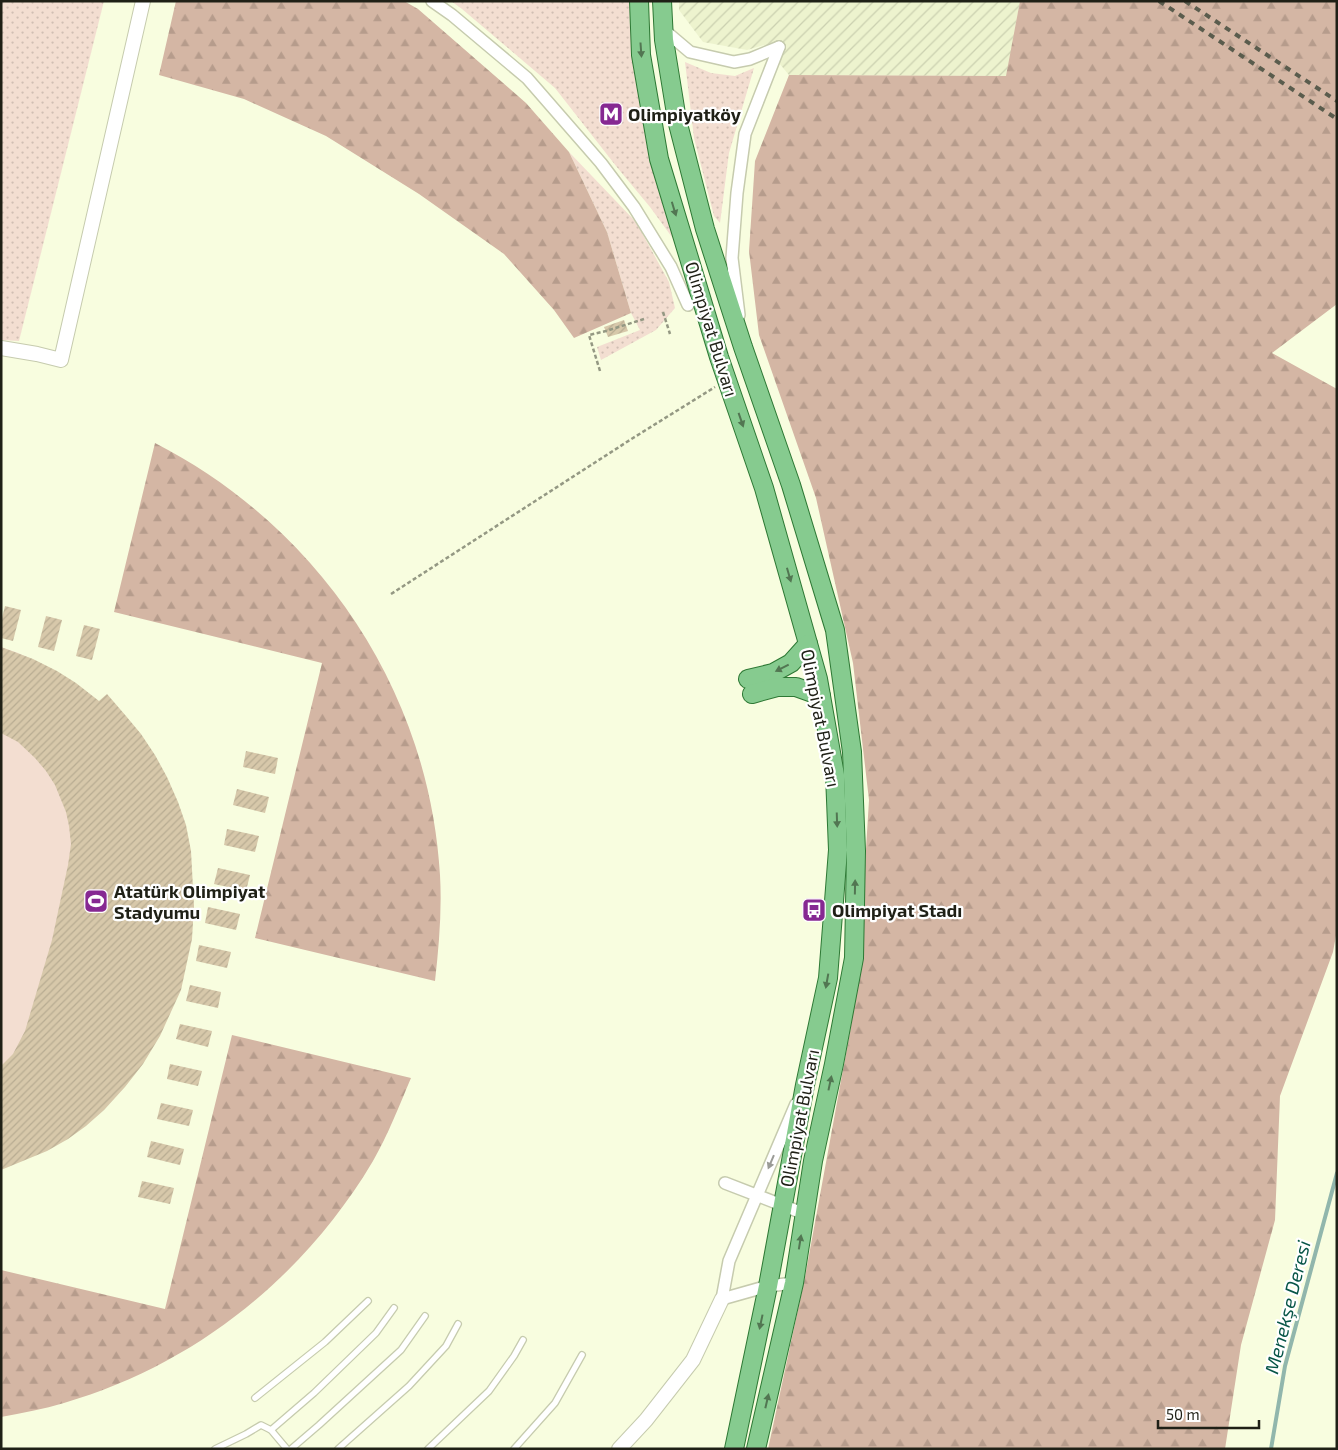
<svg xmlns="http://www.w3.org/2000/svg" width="1338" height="1450" viewBox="0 0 1338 1450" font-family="'Exo 2',sans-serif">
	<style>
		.industrial { fill: url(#industrial-furrows) }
		.green { fill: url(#green-dots) }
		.forest { fill: url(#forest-firs) }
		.pitch { fill: #f3ded1 }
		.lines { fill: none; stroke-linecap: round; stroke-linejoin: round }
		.stream { stroke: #91b6ac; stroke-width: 4 }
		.building { fill: url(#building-hatch) }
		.service-casing { stroke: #c6cbae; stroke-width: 8 }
		.minor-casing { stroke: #c6cbae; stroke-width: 14 }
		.tertiary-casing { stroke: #c6cbae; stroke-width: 16 }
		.primary-casing { stroke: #2d7834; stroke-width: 20 }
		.path { stroke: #949883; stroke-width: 2.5; stroke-dasharray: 4 2.5; stroke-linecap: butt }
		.service { stroke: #fff; stroke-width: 5.5 }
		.minor { stroke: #fff; stroke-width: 11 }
		.tertiary { stroke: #fff; stroke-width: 14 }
		.primary { stroke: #86cb8f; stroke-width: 18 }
		.rail { stroke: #5a5c4d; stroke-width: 4; stroke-dasharray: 6 6; stroke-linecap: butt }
		.oneway { fill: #527652 }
		.oneway2 { fill: #9a9b96 }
		.labels { text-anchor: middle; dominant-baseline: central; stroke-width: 4.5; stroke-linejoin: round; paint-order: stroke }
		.poi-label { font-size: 18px; font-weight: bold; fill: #1f2016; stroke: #fff; text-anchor: start }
		.street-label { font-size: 18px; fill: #1f2016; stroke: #fff }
		.water-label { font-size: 19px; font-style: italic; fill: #075547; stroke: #fff }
	</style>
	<defs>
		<pattern id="industrial-furrows" width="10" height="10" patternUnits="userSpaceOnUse" patternTransform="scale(1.25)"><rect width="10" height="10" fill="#edf3ce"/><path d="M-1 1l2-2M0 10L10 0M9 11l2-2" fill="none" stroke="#cbd0b0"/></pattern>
		<pattern id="green-dots" width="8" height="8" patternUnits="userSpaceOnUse" patternTransform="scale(1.25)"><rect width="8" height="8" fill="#f3ded1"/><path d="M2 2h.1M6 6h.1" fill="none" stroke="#d0beb3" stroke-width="1.8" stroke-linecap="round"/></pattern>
		<pattern id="forest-firs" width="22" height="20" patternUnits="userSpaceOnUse" patternTransform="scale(1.25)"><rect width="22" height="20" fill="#d4b6a4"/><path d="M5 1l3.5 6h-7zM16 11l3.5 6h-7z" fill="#b69c8c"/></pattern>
		<pattern id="building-hatch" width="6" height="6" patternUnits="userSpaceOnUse" patternTransform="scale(1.25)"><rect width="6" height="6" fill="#d7c8aa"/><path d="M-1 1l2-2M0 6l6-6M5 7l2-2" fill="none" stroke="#b8ac92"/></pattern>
	</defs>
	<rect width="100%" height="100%" fill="#f8fddf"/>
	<!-- industrial -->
	<path class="industrial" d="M 679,1 L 1020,1 L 1007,76 L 789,75 L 764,45 L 747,50 L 703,42 L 679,10 Z"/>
	<!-- green -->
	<g class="green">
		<path d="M 1,1 L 104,1 L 19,341 L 1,340 Z"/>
		<path d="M 451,1 L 630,1 L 631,22 L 647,140 L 674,240 L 650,207 L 616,166 L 555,88 L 462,9 Z"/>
		<path d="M 685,62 L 711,73 L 735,76 L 754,68 L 729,153 L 720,223 L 714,216 L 694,138 Z"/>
		<path d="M 569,152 L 636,222 L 669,282 L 675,308 L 656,330 L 601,360 L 597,347 L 640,330 L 631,313 L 607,232 Z"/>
	</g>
	<!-- forest -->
	<g class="forest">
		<path d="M 176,1 L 404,1 L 418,9 L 526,103 L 569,152 L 607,232 L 631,313 L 574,338 L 554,310 L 504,254 L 419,194 L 326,136 L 244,99 L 159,75 Z"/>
		<path d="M 1020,1 L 1337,1 L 1337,304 L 1272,353 L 1337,389 L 1337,930 L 1333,952 L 1280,1096 L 1275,1220 L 1241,1345 L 1225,1449 L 768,1449 L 805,1277 L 851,1026 L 862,914 L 869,800 L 853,663 L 816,498 L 759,335 L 749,251 L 755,161 L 789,75 L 1006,76 Z"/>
		<path d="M 155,443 C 319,527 429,690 440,875 C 442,910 439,946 435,981 L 255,938 L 322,663 L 114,612 Z"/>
		<path d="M 232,1035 L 411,1078 C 399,1106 388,1135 373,1161 C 304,1277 195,1365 64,1403 C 44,1409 22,1413 1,1417 L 1,1270 L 165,1309 Z"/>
	</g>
	<!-- pitch -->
	<path class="pitch" d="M 1,647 C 42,660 77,682 110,711 L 1,1163 Z"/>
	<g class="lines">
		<!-- stream -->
		<path class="stream" d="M 1271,1449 L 1285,1366 L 1337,1173"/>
	</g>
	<!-- building -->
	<g class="building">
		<path d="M 624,320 L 628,331 L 608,337 L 604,327 Z"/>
		<path d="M 5,606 L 21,610 L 13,641 L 1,638 L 1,622 Z"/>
		<path d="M 46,616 L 62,620 L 54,651 L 38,647 Z"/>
		<path d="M 84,625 L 100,629 L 92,660 L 76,656 Z"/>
		<path d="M 1,647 L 33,659 L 57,671 L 76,683 L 99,701 L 107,694 L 126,716 L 141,734 L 155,755 L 167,777 L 178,802 L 186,825 L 191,851 L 194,906 L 192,939 L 181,990 L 160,1036 L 143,1064 L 125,1087 L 104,1110 L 86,1126 L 68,1139 L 47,1151 L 1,1170 L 1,1066 L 13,1054 L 25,1031 L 52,940 L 68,865 L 71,844 L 69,826 L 66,812 L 55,785 L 46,771 L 35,758 L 18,742 L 1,733 Z"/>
		<path d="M 246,751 L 278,758 L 275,774 L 243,767 Z"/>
		<path d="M 237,789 L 269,797 L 265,813 L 233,805 Z"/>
		<path d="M 227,829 L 259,836 L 255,852 L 224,845 Z"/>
		<path d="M 218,868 L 250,875 L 246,891 L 214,884 Z"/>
		<path d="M 208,907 L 240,914 L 236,930 L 205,923 Z"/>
		<path d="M 199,945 L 231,952 L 227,968 L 196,961 Z"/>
		<path d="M 190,985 L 221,992 L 218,1008 L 186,1001 Z"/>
		<path d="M 180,1024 L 212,1031 L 208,1047 L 176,1039 Z"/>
		<path d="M 170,1064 L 202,1071 L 198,1086 L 167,1079 Z"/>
		<path d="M 161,1103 L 193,1110 L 189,1126 L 157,1119 Z"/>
		<path d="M 151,1141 L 184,1149 L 180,1165 L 147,1157 Z"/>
		<path d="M 142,1181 L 174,1188 L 170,1204 L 138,1197 Z"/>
	</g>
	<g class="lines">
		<!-- service casing -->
		<g class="service-casing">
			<g id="service">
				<path d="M 255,1398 L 325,1342 L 368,1301"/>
				<path d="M 271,1430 L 314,1393 L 376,1333 L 394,1308"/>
				<path d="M 215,1449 L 246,1434 L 261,1425 L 271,1430 L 287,1449"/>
				<path d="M 291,1449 L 319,1425 L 401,1350 L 425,1316"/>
				<path d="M 338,1449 L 409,1386 L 446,1346 L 458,1324"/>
				<path d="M 428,1449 L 489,1391 L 514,1356 L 523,1340"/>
				<path d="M 514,1449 L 555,1403 L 582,1355"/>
			</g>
		</g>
		<!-- minor casing -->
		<g class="minor-casing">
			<g id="minor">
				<path d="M 432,1 L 452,15 L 527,78 L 601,163 L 634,207 L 671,267 L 688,305"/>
				<path d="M 664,30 L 690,52 L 734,62 L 750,59 L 779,47"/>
				<path d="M 739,315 L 732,258 L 737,193 L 745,134 L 779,47"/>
				<path d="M 725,1183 L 805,1214"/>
				<path d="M 794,1283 L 768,1286 L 722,1299 L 729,1261 L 796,1104"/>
			</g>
		</g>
		<!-- tertiary casing -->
		<g class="tertiary-casing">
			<g id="tertiary">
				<path d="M 1,348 L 37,354 L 61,360 L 143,1"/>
				<path d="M 619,1449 L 646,1420 L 693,1360 L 722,1299"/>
			</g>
		</g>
		<!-- primary casing -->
		<g class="primary-casing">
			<g id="primary">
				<path d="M 639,1 L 641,55 L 659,159 L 719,357 L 764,488 L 818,679 L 835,775 L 838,850 L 828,978 L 805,1085 L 768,1286 L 734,1449"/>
				<path d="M 662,1 L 664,40 L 677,120 L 705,229 L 743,347 L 791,485 L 835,630 L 852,752 L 856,851 L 854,958 L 834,1064 L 813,1161 L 794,1283 L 756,1449"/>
				<path d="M 748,679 L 773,673 L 791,663 L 808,644"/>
				<path d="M 752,694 L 777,687 L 796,687 L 821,696"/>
			</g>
		</g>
		<!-- path -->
		<g class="path">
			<path d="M 663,312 L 670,334"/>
			<path d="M 600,371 L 589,335 L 606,331 L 644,319"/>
			<path d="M 391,594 L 633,438 L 715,387"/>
		</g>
		<!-- service -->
		<use href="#service" class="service"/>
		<!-- minor -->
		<use href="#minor" class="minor"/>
		<!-- tertiary -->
		<use href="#tertiary" class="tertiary"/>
		<!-- primary -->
		<use href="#primary" class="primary"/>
		<!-- rail -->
		<g class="rail">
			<path d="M 1159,1 L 1337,119"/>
			<path d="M 1185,1 L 1337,101"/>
		</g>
	</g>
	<!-- one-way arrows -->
	<defs><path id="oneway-solid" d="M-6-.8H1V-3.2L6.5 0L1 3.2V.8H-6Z" transform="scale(1.25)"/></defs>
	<g class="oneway">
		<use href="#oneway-solid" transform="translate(641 50) rotate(86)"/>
		<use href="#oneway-solid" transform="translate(674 209) rotate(73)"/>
		<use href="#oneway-solid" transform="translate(741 420) rotate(71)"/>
		<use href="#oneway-solid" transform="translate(789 575) rotate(74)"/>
		<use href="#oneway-solid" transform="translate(782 668) rotate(153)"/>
		<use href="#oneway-solid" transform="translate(837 820) rotate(88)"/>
		<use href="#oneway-solid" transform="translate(855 887) rotate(-89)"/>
		<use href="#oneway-solid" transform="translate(827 981) rotate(100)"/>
		<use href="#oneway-solid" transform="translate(830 1083) rotate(-78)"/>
		<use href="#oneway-solid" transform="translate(800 1242) rotate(-81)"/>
		<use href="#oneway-solid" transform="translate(761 1322) rotate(102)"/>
		<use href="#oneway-solid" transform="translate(767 1401) rotate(-77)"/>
	</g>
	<use class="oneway2" href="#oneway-solid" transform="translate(771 1162) rotate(113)"/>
	<!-- icons -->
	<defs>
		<g id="metro-square" transform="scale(1.25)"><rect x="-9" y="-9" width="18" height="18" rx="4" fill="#862892" stroke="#fff"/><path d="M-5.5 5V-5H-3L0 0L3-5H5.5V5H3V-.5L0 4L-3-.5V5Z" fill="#fff"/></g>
		<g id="stadium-square" transform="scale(1.25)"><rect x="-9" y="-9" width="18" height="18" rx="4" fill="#862892" stroke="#fff"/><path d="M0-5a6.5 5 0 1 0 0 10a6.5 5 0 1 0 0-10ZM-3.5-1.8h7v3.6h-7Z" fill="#fff"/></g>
		<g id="bus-square" transform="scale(1.25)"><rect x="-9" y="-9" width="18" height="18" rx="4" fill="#862892" stroke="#fff"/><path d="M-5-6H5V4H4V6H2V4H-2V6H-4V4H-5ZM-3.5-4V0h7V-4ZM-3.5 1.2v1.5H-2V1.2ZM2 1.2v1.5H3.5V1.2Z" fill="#fff"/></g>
	</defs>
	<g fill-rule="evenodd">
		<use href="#metro-square" x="611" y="114"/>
		<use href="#stadium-square" x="96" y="901"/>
		<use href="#bus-square" x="814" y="910"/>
	</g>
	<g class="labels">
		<!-- poi labels -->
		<g class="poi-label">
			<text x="628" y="114">Olimpiyatköy</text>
			<text x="114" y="891">Atatürk Olimpiyat<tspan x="114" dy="21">Stadyumu</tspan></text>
			<text x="832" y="910">Olimpiyat Stadı</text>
		</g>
		<!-- street labels -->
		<g class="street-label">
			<text transform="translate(712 329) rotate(73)">Olimpiyat Bulvarı</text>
			<text transform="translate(821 718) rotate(79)">Olimpiyat Bulvarı</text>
			<text transform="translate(799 1118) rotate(-79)">Olimpiyat Bulvarı</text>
		</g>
		<!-- water labels -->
		<g class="water-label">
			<text transform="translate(1287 1307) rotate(-76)">Menekşe Deresi</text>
		</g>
	</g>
	<!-- border -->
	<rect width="1338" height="1450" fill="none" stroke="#1f2016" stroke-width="5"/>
	<!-- scale -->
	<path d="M1158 1420v8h101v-8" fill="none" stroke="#1f2016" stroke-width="2.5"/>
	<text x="1166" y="1420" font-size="15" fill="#1f2016" stroke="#ffffff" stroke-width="4" paint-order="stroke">50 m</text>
</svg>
